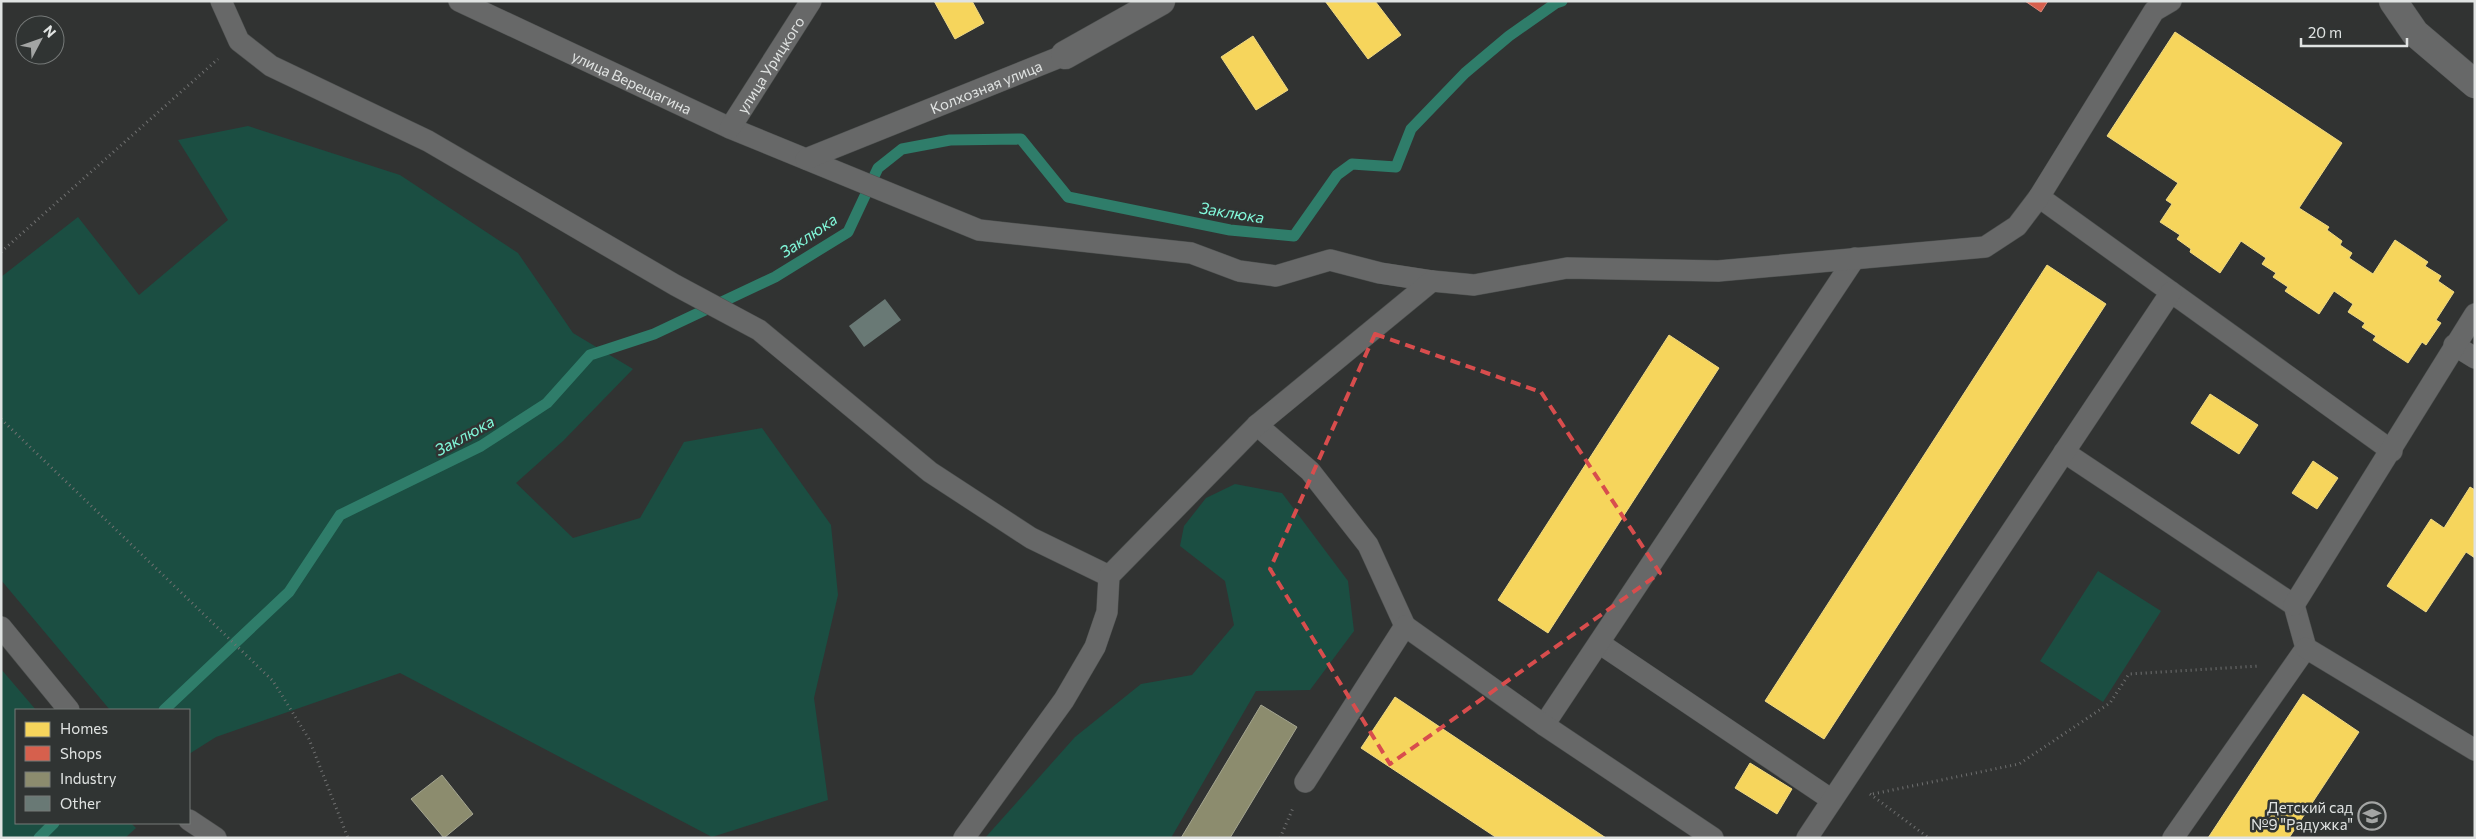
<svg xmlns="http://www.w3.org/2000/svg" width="2476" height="839" viewBox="0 0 2476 839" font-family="Commissioner,sans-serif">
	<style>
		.green { fill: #1b4e42 }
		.homes { fill: #f6d55c; stroke: #efd984 }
		.shops { fill: #d6604d; stroke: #d9877a }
		.industry { fill: #8c8c6e; stroke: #a5a691 }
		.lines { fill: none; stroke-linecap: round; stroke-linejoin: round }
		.stream { stroke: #2f7d6a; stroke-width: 11 }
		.building { fill: #697975 }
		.service-casing { stroke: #4d504f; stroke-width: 22 }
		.minor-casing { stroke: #4d504f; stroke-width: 29 }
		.secondary-casing { stroke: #4d504f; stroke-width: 29 }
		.path { stroke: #707171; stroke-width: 3; stroke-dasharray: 1 4; stroke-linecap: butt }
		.service { stroke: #676868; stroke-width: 21 }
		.minor { stroke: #676868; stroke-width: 28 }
		.secondary { stroke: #676868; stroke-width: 28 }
		.marked { fill: none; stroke: #d84d4d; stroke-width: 4; stroke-dasharray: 10 6; stroke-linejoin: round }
		.labels { text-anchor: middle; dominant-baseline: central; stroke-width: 5; stroke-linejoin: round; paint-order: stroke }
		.street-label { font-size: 15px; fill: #e0e3e2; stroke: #303433 }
		.poi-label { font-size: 15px; fill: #e0e3e2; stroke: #303433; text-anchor: end }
		.water-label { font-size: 16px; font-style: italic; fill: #81f7d9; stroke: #303433 }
	</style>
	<rect width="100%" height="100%" fill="#313332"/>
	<!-- green -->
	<g class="green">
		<path d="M 248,126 L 400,175 L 518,253 L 573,333 L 633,369 L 563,441 L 516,483 L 573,538 L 640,518 L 684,442 L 762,428 L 831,525 L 838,595 L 814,698 L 828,800 L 712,837 L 400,673 L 216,737 L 189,754 L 189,710 L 110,710 L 1,580 L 1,277 L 78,217 L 139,295 L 228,220 L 178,140 Z"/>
		<path d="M 1235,484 L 1282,493 L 1348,581 L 1354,631 L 1310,690 L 1256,691 L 1171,838 L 985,838 L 1075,737 L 1141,684 L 1192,675 L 1234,625 L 1225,581 L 1180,546 L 1184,526 L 1206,498 Z"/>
		<path d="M 2098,571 L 2161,611 L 2103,702 L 2040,661 Z"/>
		<path d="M 1,669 L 36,710 L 16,710 L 16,823 L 131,823 L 136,828 L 125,838 L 1,838 Z"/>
	</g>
	<!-- homes -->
	<g class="homes">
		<path d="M 934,1 L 972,1 L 984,23 L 955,39 Z"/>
		<path d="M 1325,1 L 1375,1 L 1401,35 L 1368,59 Z"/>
		<path d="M 2175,32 L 2342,143 L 2299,208 L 2329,227 L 2327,230 L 2342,241 L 2340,245 L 2352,253 L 2349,258 L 2373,274 L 2395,240 L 2428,262 L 2425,266 L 2441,276 L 2438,281 L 2454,292 L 2436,320 L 2441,323 L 2426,345 L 2422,342 L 2408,363 L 2373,340 L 2376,336 L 2362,327 L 2365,323 L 2348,312 L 2353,304 L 2334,291 L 2319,314 L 2285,291 L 2288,287 L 2273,277 L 2276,273 L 2262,264 L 2266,258 L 2241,241 L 2220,273 L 2190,252 L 2191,249 L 2177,239 L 2180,235 L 2160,222 L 2172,204 L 2166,200 L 2178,183 L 2107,136 Z"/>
		<path d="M 1253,36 L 1288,90 L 1256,110 L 1221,57 Z"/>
		<path d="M 2047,265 L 2106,304 L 1824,739 L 1765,701 Z"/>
		<path d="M 1669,335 L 1719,368 L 1548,633 L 1498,600 Z"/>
		<path d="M 2210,394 L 2258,425 L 2239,454 L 2191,423 Z"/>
		<path d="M 2313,461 L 2338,478 L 2317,509 L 2292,493 Z"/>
		<path d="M 2470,487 L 2475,490 L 2475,558 L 2466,552 L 2426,612 L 2387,586 L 2431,519 L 2444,528 Z"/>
		<path d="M 2303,694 L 2359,732 L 2289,838 L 2208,838 Z"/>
		<path d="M 1395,697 L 1606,838 L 1497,838 L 1361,748 Z"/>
		<path d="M 1750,763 L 1792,789 L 1777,814 L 1735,788 Z"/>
	</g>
	<!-- shops -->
	<path class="shops" d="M 2025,1 L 2048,1 L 2041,12 Z"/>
	<!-- industry -->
	<g class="industry">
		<path d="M 1261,705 L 1297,727 L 1230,838 L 1181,838 Z"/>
		<path d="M 442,775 L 473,814 L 444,838 L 411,799 Z"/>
	</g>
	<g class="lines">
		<!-- stream -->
		<g class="stream">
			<path d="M 164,710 L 289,592 L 340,515 L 481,446 L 547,403 L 590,355 L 654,334 L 775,277 L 848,232 L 878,168 L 902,149 L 950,140 L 1021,139 L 1068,197 L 1230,230 L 1294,236 L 1337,175 L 1352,164 L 1396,167 L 1411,129 L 1465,73 L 1509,36 L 1556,3 L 1562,1"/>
			<path d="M 39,838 L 54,823"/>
		</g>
	</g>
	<!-- building -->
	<path class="building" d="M 885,299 L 901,320 L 864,347 L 849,326 Z"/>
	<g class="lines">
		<!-- service casing -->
		<g class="service-casing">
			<g id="service">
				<path d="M 221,1 L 239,41 L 271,66 L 428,141 L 675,285 L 759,330 L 930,472 L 1031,538 L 1109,576"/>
				<path id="s1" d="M 459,1 L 730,128 L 979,230 L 1191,253 L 1239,271 L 1276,276 L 1330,260 L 1380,273 L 1432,281"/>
				<path id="s2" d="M 730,128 L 811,1"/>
				<path id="s3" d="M 806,159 L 1065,55"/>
				<path d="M 2039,197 L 2392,451"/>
				<path d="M 2454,345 L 2475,358"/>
				<path d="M 1257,425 L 1310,471 L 1368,545 L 1405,626"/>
				<path d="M 2064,452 L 2294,605 L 2306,648 L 2173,838"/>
				<path d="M 2294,605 L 2475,314"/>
				<path d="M 1,627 L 69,710"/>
				<path d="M 1599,643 L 1832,800"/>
				<path d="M 2306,648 L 2475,750"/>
				<path d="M 1544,725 L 1855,258"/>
				<path d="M 1305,782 L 1405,626 L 1544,725 L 1713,838"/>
				<path d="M 189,820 L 216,838"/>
				<path d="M 964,838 L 1064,700 L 1095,647 L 1107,612 L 1109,576 L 1257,425 L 1432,281 L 1474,285 L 1567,268 L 1718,271 L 1985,247 L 2017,226 L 2039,197 L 2154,11 L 2171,1"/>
				<path d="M 1807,838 L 2171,292"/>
			</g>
		</g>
		<!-- minor casing -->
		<g class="minor-casing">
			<path id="minor" d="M 1065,55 L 1161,1"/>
		</g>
		<!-- secondary casing -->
		<g class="secondary-casing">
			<path id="secondary" d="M 2393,1 L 2415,33 L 2475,84"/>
		</g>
		<!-- path -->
		<g class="path">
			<path d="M 1,252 L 218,59"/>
			<path d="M 1,419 L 273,681 L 309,739 L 348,838"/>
			<path d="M 1870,794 L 1929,838"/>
			<path d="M 1873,794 L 2019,764 L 2110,703 L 2129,674 L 2259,666"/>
			<path d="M 1280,838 L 1293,808"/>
		</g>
		<!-- service -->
		<use href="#service" class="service"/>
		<!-- minor -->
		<use href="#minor" class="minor"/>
		<!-- secondary -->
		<use href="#secondary" class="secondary"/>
	</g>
	<!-- marked area -->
	<path class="marked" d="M 1375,334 L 1541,392 L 1660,573 L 1390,764 L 1270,569 Z"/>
	<!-- icons -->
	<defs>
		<g id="school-ring" transform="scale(1.4375)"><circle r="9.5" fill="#303433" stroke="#a3a5a4" stroke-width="1.5"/><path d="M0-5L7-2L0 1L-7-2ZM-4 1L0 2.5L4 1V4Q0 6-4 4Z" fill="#a3a5a4"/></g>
	</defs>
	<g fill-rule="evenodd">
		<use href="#school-ring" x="2372" y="816"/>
	</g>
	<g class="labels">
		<!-- street labels -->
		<g class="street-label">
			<text stroke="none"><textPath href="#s2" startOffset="75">улица Урицкого</textPath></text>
			<text stroke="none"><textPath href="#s1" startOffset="191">улица Верещагина</textPath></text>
			<text stroke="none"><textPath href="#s3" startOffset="194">Колхозная улица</textPath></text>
		</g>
		<!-- poi labels -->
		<g class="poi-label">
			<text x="2353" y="807">Детский cад<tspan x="2353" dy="17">№9 "Радужка"</tspan></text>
		</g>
		<!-- water labels -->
		<g class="water-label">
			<text transform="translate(1232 212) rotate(9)">Заклюка</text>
			<text transform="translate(808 235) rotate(-34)">Заклюка</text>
			<text transform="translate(464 435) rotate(-29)">Заклюка</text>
		</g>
	</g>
	<!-- border -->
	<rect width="2476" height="839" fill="none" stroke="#e0e3e2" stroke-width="5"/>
	<!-- legend -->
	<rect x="15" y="709" width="175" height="115" fill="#303433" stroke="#767a79"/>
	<rect x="25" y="722" width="25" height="15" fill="#f6d55c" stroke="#767a79"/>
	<text x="60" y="734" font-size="15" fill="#e0e3e2">Homes</text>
	<rect x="25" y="746" width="25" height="15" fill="#d6604d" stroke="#767a79"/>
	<text x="60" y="759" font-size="15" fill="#e0e3e2">Shops</text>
	<rect x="25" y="772" width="25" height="15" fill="#8c8c6e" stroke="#767a79"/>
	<text x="60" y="784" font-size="15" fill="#e0e3e2">Industry</text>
	<rect x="25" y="796" width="25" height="15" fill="#697975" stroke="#767a79"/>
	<text x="60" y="809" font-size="15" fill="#e0e3e2">Other</text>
	<!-- north arrow -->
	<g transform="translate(40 40) rotate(49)"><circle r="24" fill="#303433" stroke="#767a79"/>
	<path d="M0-4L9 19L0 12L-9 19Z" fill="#a3a5a4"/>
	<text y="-8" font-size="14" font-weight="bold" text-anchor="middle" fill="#e0e3e2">N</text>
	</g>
	<!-- scale -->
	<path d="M2301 38v8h106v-8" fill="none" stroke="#e0e3e2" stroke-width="2.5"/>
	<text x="2308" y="38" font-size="15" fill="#e0e3e2" stroke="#303433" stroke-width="4" paint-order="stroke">20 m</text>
</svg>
